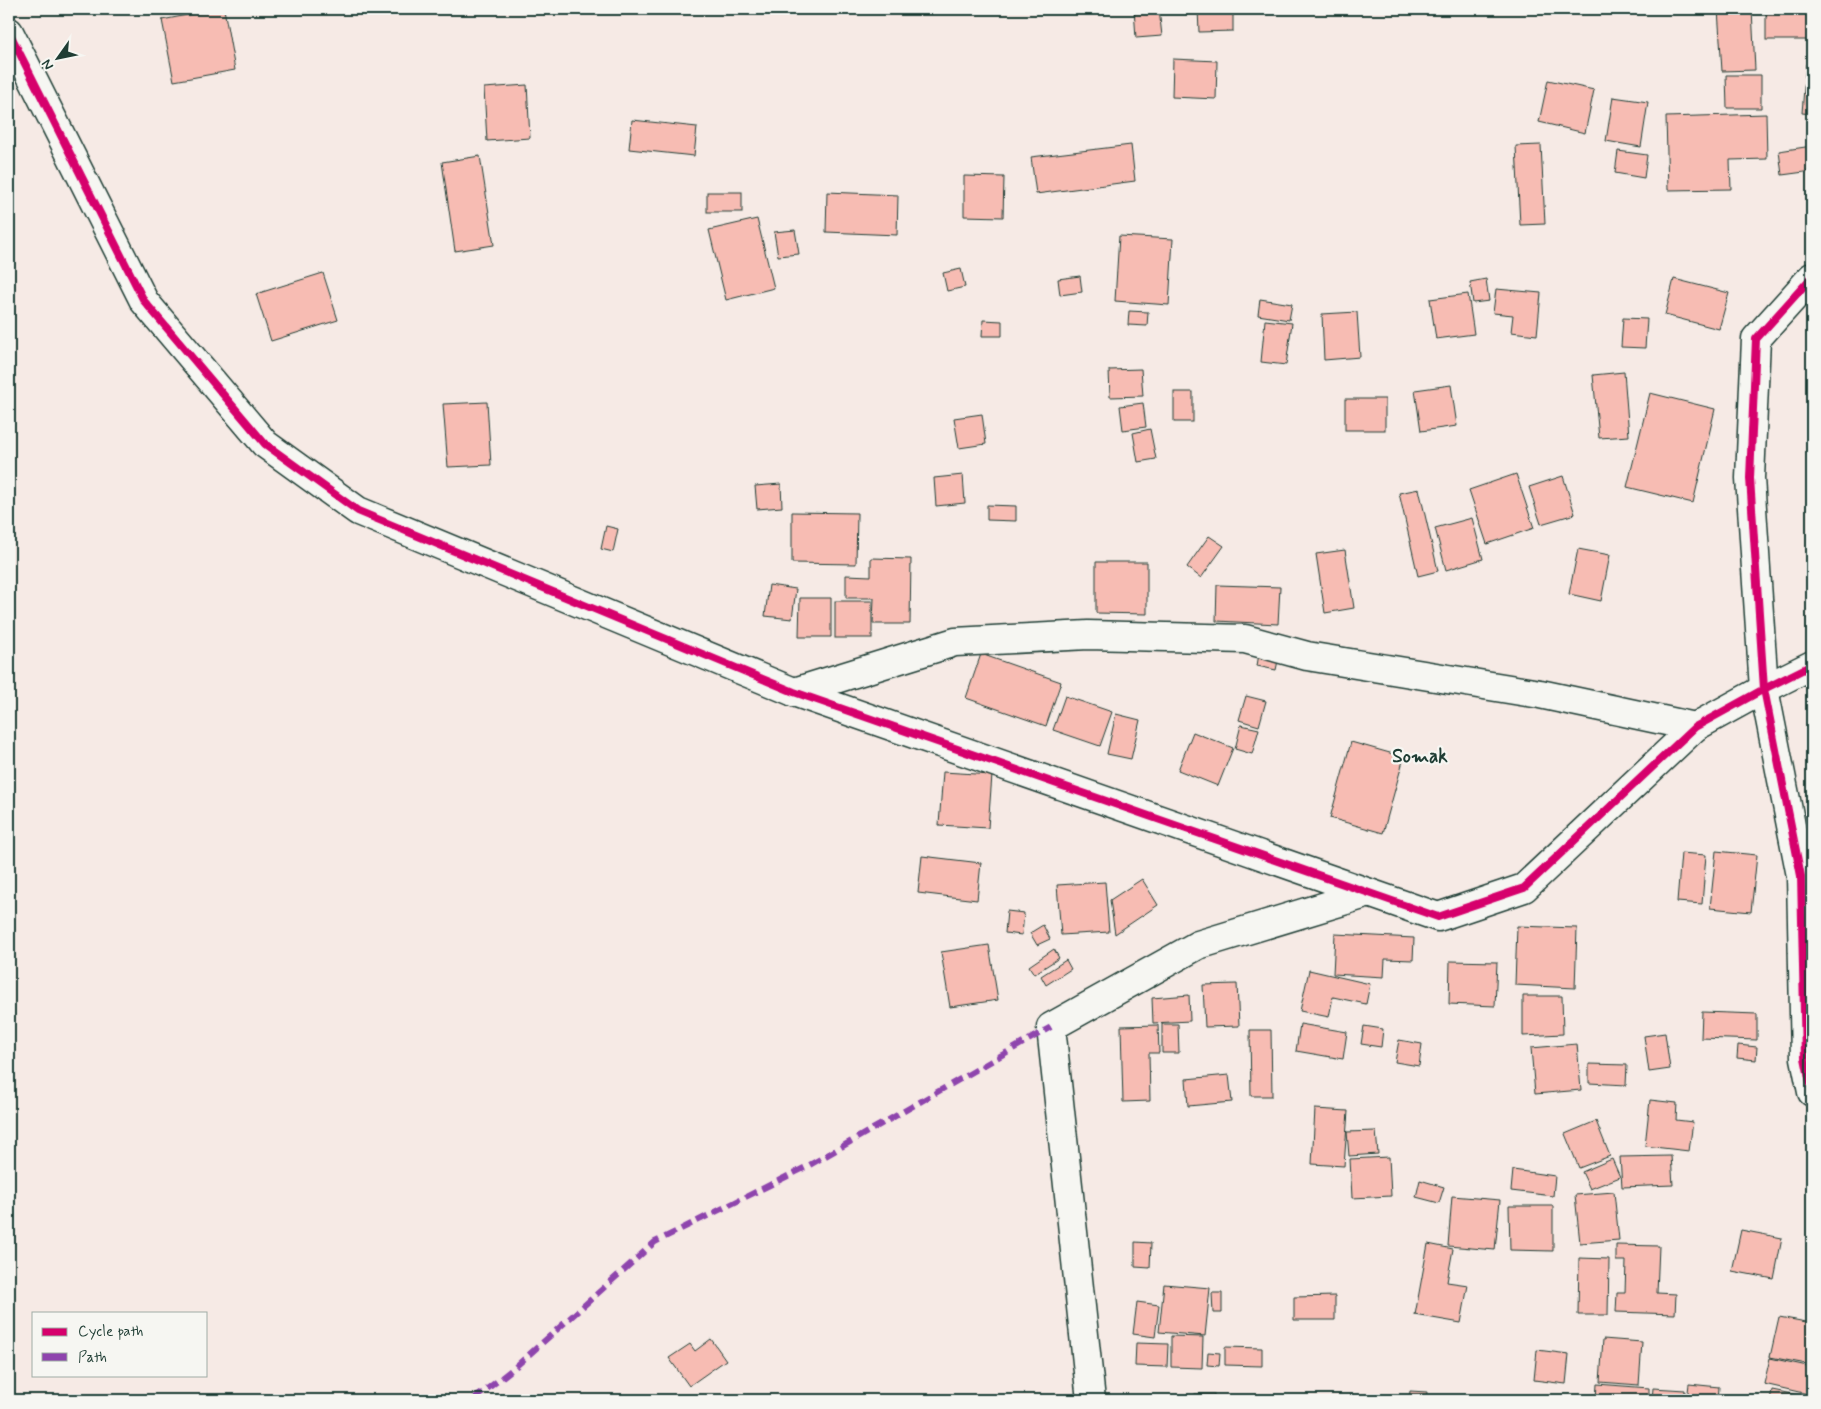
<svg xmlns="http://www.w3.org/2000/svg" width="1821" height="1409" viewBox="0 0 1821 1409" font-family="Mynerve,sans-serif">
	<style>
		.building { fill: #f7bcb3; stroke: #1f3d34 }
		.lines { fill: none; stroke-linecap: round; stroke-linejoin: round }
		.minor-casing { stroke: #1f3d34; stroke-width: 31 }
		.minor { stroke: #f6f6f2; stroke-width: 28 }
		.quiet { stroke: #8e44ad; stroke-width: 6; stroke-dasharray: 12 6; stroke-linecap: butt }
		.cycleway-casing { stroke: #f6f6f2; stroke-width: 11 }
		.cycleway { stroke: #d6006c; stroke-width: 8 }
		.labels { text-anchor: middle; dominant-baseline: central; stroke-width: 4.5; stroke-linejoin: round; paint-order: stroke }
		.quarter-label { font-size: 19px; font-weight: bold; fill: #1f3d34; stroke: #f6f6f2 }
	</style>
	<rect width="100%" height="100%" fill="#f6eae5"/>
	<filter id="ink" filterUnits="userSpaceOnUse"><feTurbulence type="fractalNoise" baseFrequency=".02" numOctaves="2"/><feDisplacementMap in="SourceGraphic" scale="10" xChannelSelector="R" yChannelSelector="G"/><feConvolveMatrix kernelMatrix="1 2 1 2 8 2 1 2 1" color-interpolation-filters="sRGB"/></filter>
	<g filter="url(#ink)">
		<!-- building -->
		<g class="building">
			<path d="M 218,9 L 224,9 L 235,70 L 174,81 L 162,20 Z"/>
			<path d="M 1134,9 L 1159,9 L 1162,36 L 1136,38 Z"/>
			<path d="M 1198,9 L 1233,9 L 1233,31 L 1199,32 Z"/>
			<path d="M 1718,9 L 1752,9 L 1755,70 L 1722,71 Z"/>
			<rect x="1766" y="9" width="46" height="31"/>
			<path d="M 1173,59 L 1217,61 L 1216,99 L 1172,97 Z"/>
			<path d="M 1806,64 L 1812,64 L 1812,114 L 1802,113 Z"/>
			<path d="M 1726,75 L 1761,75 L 1761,108 L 1727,108 Z"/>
			<path d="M 1548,80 L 1594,90 L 1585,133 L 1539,122 Z"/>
			<path d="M 527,85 L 530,138 L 487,141 L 484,88 Z"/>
			<path d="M 1613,97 L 1648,102 L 1641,147 L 1606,141 Z"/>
			<path d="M 1766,114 L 1767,159 L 1730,160 L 1731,189 L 1668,190 L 1666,117 Z"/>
			<path d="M 632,120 L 697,127 L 694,156 L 629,149 Z"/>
			<path d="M 1131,145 L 1135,181 L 1036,194 L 1031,157 Z"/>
			<path d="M 1541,145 L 1545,224 L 1520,225 L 1516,146 Z"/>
			<path d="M 1812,146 L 1812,171 L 1782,175 L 1779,151 Z"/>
			<path d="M 1618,151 L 1647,155 L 1644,178 L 1615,173 Z"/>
			<path d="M 480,156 L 494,245 L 455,251 L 442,162 Z"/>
			<path d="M 964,176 L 1004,177 L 1003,217 L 964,216 Z"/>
			<rect x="707" y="192" width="35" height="20"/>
			<path d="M 827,192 L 898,195 L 897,235 L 826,232 Z"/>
			<path d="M 757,219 L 774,288 L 726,300 L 709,230 Z"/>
			<path d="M 795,230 L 799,254 L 778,256 L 774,232 Z"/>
			<path d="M 1119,236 L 1173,239 L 1169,305 L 1115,301 Z"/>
			<path d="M 961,269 L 965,287 L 947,291 L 943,273 Z"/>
			<path d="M 323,273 L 338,320 L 271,341 L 256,294 Z"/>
			<path d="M 1080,276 L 1082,292 L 1060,295 L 1058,279 Z"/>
			<path d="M 1486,279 L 1489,301 L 1473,303 L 1470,282 Z"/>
			<path d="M 1674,279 L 1729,293 L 1719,329 L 1665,315 Z"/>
			<path d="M 1496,289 L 1541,293 L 1537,335 L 1511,332 L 1513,315 L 1493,313 Z"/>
			<path d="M 1468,294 L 1474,334 L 1436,339 L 1430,299 Z"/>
			<path d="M 1260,299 L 1292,304 L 1289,320 L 1258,315 Z"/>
			<path d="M 1129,311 L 1148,312 L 1147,326 L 1128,325 Z"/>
			<path d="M 1357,312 L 1360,357 L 1324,360 L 1322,314 Z"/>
			<path d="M 1623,318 L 1647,319 L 1645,348 L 1621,347 Z"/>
			<path d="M 983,320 L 1002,321 L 1002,336 L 982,336 Z"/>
			<path d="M 1265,320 L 1292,323 L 1286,365 L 1261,362 Z"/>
			<path d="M 1141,369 L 1143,396 L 1110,397 L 1109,370 Z"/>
			<path d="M 1624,372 L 1629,436 L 1599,438 L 1593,375 Z"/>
			<path d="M 1451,385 L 1457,426 L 1421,431 L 1415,390 Z"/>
			<rect x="1174" y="392" width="19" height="30"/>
			<path d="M 1650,393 L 1715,409 L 1693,503 L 1627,487 Z"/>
			<rect x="1345" y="399" width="40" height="31"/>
			<path d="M 487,402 L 491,465 L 448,467 L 443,404 Z"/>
			<path d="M 1143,403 L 1146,427 L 1123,430 L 1120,406 Z"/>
			<path d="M 982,414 L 986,444 L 959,448 L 954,418 Z"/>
			<path d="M 1150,429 L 1156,459 L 1138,462 L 1133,433 Z"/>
			<path d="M 1516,474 L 1534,528 L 1487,544 L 1469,490 Z"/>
			<path d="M 963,475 L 965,503 L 936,506 L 934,478 Z"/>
			<path d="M 1563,476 L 1575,514 L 1541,524 L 1529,487 Z"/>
			<path d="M 781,484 L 782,507 L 757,509 L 755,486 Z"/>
			<path d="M 1419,489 L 1438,571 L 1418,576 L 1399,493 Z"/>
			<path d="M 987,505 L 1016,506 L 1016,521 L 987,520 Z"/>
			<path d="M 792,512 L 857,513 L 856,564 L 792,563 Z"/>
			<path d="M 1472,518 L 1483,559 L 1446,570 L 1435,528 Z"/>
			<path d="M 606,526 L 618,529 L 613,552 L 601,549 Z"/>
			<path d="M 1209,536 L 1224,546 L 1201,578 L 1187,567 Z"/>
			<path d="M 1578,549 L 1610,555 L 1601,601 L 1569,594 Z"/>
			<path d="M 1345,550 L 1354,608 L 1325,613 L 1316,554 Z"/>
			<path d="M 871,558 L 911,559 L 910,624 L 873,624 L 874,598 L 846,598 L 846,575 L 871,576 Z"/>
			<path d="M 1096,562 L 1147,562 L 1147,614 L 1096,613 Z"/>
			<path d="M 769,585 L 796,589 L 792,619 L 765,616 Z"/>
			<path d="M 1217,585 L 1280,587 L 1278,624 L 1216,621 Z"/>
			<path d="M 800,598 L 831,598 L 831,637 L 799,637 Z"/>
			<rect x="835" y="601" width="37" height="37"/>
			<path d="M 1260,647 L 1280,651 L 1276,670 L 1257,666 Z"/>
			<path d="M 981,654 L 1061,682 L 1046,726 L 966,698 Z"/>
			<path d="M 1812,681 L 1812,734 L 1811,734 Z"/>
			<path d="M 1065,696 L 1112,712 L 1100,746 L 1053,730 Z"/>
			<path d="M 1246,696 L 1266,701 L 1259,726 L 1239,720 Z"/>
			<path d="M 1116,714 L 1140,720 L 1131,759 L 1107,754 Z"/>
			<path d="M 1241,725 L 1259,729 L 1252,754 L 1235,749 Z"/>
			<path d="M 1193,732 L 1233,748 L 1218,786 L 1178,770 Z"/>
			<rect x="1811" y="738" width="1" height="16"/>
			<path d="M 1351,742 L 1404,757 L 1383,833 L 1330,818 Z"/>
			<path d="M 943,772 L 992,775 L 988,828 L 939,825 Z"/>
			<path d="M 1716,851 L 1757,855 L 1751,912 L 1710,908 Z"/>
			<path d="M 1681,853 L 1706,855 L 1702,904 L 1677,902 Z"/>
			<path d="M 922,856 L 981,863 L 977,900 L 918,893 Z"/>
			<path d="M 1142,879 L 1158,905 L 1115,934 L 1110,900 Z"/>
			<path d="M 1105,882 L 1109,932 L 1061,935 L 1057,885 Z"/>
			<path d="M 1007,911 L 1024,913 L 1022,935 L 1005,933 Z"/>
			<path d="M 1043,925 L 1050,939 L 1037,945 L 1030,933 Z"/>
			<path d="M 1517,926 L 1577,928 L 1575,988 L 1515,985 Z"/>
			<path d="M 1335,934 L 1414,938 L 1413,960 L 1385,959 L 1384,977 L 1333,974 Z"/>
			<path d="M 989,945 L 998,1000 L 950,1007 L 941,952 Z"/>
			<path d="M 1054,949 L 1059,958 L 1034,974 L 1029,966 Z"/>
			<path d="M 1066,960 L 1071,969 L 1046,985 L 1041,976 Z"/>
			<path d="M 1450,961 L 1497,962 L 1495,1006 L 1449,1004 Z"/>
			<path d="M 1309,970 L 1370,984 L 1366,1004 L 1333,997 L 1329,1017 L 1300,1011 Z"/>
			<path d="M 1237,984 L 1239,1026 L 1205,1027 L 1203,985 Z"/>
			<path d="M 1189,995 L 1190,1021 L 1153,1023 L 1152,998 Z"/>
			<path d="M 1523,996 L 1562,996 L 1563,1034 L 1523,1036 Z"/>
			<path d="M 1702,1012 L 1757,1014 L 1757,1040 L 1701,1038 Z"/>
			<path d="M 1162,1024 L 1178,1024 L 1179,1053 L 1162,1053 Z"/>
			<path d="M 1300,1024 L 1347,1032 L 1343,1059 L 1296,1051 Z"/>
			<path d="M 1158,1025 L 1159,1053 L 1149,1053 L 1150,1101 L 1123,1102 L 1121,1026 Z"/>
			<path d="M 1364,1026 L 1383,1029 L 1381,1047 L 1361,1044 Z"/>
			<path d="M 1250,1030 L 1271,1030 L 1272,1096 L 1251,1096 Z"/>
			<path d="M 1665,1033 L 1670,1069 L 1649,1072 L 1644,1036 Z"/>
			<path d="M 1399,1040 L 1422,1044 L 1419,1066 L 1395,1062 Z"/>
			<path d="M 1577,1044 L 1581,1090 L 1535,1094 L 1531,1048 Z"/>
			<path d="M 1738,1045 L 1757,1047 L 1756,1060 L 1737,1058 Z"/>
			<path d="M 1589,1064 L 1627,1065 L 1626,1085 L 1589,1083 Z"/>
			<path d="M 1229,1075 L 1232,1102 L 1188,1106 L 1186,1079 Z"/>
			<path d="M 1650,1100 L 1677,1103 L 1676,1120 L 1693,1122 L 1689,1151 L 1645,1146 Z"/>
			<path d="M 1315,1109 L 1348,1111 L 1344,1166 L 1312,1164 Z"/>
			<path d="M 1596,1121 L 1610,1156 L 1579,1168 L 1565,1134 Z"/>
			<path d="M 1376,1131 L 1378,1154 L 1349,1156 L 1347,1132 Z"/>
			<path d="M 1671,1156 L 1673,1185 L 1622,1187 L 1620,1157 Z"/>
			<path d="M 1389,1157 L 1391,1196 L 1352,1198 L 1350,1159 Z"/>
			<path d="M 1612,1159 L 1620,1177 L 1590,1189 L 1582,1172 Z"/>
			<path d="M 1513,1170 L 1555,1176 L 1553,1196 L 1511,1191 Z"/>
			<path d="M 1420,1180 L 1444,1187 L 1439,1203 L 1416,1197 Z"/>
			<path d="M 1614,1192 L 1619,1240 L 1580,1243 L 1575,1195 Z"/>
			<path d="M 1452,1196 L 1500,1200 L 1495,1250 L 1448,1246 Z"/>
			<path d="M 1509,1206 L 1553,1206 L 1553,1251 L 1510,1250 Z"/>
			<path d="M 1741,1230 L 1782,1238 L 1774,1279 L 1732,1271 Z"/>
			<path d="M 1135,1242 L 1151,1243 L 1150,1268 L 1135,1267 Z"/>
			<path d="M 1428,1244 L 1453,1249 L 1447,1282 L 1468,1285 L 1461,1323 L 1415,1315 Z"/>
			<path d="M 1616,1245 L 1659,1246 L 1657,1293 L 1676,1294 L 1675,1314 L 1616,1312 L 1617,1293 L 1625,1293 L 1626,1261 L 1616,1261 Z"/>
			<path d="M 1579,1258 L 1609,1259 L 1608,1315 L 1578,1315 Z"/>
			<path d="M 1164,1284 L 1210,1288 L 1205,1336 L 1159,1332 Z"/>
			<path d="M 1212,1293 L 1222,1293 L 1222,1313 L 1213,1313 Z"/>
			<path d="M 1335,1296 L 1335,1320 L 1294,1320 L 1294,1297 Z"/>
			<path d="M 1137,1302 L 1159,1305 L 1155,1337 L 1133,1334 Z"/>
			<path d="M 1779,1317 L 1812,1323 L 1812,1365 L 1770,1357 Z"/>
			<path d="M 1171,1336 L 1203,1337 L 1202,1368 L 1171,1367 Z"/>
			<path d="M 711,1339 L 726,1360 L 689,1386 L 669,1358 L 690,1344 L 695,1351 Z"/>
			<path d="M 1603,1339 L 1642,1342 L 1639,1385 L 1600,1382 Z"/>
			<path d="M 1136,1343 L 1168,1344 L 1167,1367 L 1135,1366 Z"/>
			<path d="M 1225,1347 L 1262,1348 L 1262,1366 L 1225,1365 Z"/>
			<path d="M 1537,1350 L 1569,1354 L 1566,1384 L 1534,1380 Z"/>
			<path d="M 1208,1352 L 1220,1353 L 1219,1366 L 1207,1365 Z"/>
			<path d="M 1770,1358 L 1812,1367 L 1812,1395 L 1764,1384 Z"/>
			<path d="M 1597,1384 L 1649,1388 L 1649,1400 L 1596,1400 Z"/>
			<path d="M 1689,1384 L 1719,1387 L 1718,1400 L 1687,1400 Z"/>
			<path d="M 1653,1388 L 1685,1390 L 1684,1400 L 1652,1400 Z"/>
			<path d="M 1772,1390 L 1812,1398 L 1811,1400 L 1770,1400 Z"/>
			<path d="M 1410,1391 L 1427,1392 L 1426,1400 L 1409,1400 Z"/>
			<rect x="1195" y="1394" width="19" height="6"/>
		</g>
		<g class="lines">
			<!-- minor casing -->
			<g class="minor-casing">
				<g id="minor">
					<path d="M 9,32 L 144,301 L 265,444 L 358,511 L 794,692 L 1438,917 L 1524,888 L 1695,727 L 1764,689 L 1812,665"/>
					<path d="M 1812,277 L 1756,339 L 1750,478 L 1764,689 L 1801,876 L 1805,1058 L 1812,1092"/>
					<path d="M 794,692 L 955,642 L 1088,635 L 1245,639 L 1307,656 L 1540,694 L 1695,727"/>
					<path d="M 1091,1400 L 1051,1027 L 1198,945 L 1369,893"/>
				</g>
			</g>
			<!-- minor -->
			<use href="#minor" class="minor"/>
			<!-- quiet -->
			<path class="quiet" d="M 473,1400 L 514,1368 L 655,1242 L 808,1166 L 1051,1027"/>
			<!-- cycleway casing -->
			<g class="cycleway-casing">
				<g id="cycleway">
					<path d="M 9,32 L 144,301 L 265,444 L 358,511 L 794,692 L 1438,917 L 1524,888 L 1695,727 L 1764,689 L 1812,665"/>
					<path d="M 1812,277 L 1756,339 L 1750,478 L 1764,689 L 1801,876 L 1805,1058 L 1812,1092"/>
				</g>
			</g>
			<!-- cycleway -->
			<use href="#cycleway" class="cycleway"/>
		</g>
	</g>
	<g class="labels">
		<!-- quarter labels -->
		<g class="quarter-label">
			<text x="1420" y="756">Somak</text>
		</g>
	</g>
	<!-- margin -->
	<rect width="1821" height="1409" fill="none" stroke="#f6f6f2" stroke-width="30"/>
	<rect x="15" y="15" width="1791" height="1379" fill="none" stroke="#1f3d34" stroke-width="2" filter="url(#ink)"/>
	<!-- legend -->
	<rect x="32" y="1312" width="175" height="65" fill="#f6f6f2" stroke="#a0aca6"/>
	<rect x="42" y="1328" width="25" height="8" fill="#d6006c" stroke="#a0aca6"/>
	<text x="78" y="1336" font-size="15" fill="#1f3d34">Cycle path</text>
	<rect x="42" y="1353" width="25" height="8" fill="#8e44ad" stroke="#a0aca6"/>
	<text x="78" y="1362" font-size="15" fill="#1f3d34">Path</text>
	<!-- north arrow -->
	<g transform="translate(58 58) rotate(237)" stroke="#f6f6f2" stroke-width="4" paint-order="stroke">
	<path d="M0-4L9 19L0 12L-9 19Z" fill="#1f3d34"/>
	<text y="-8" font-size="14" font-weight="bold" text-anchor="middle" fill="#1f3d34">N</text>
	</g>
</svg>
